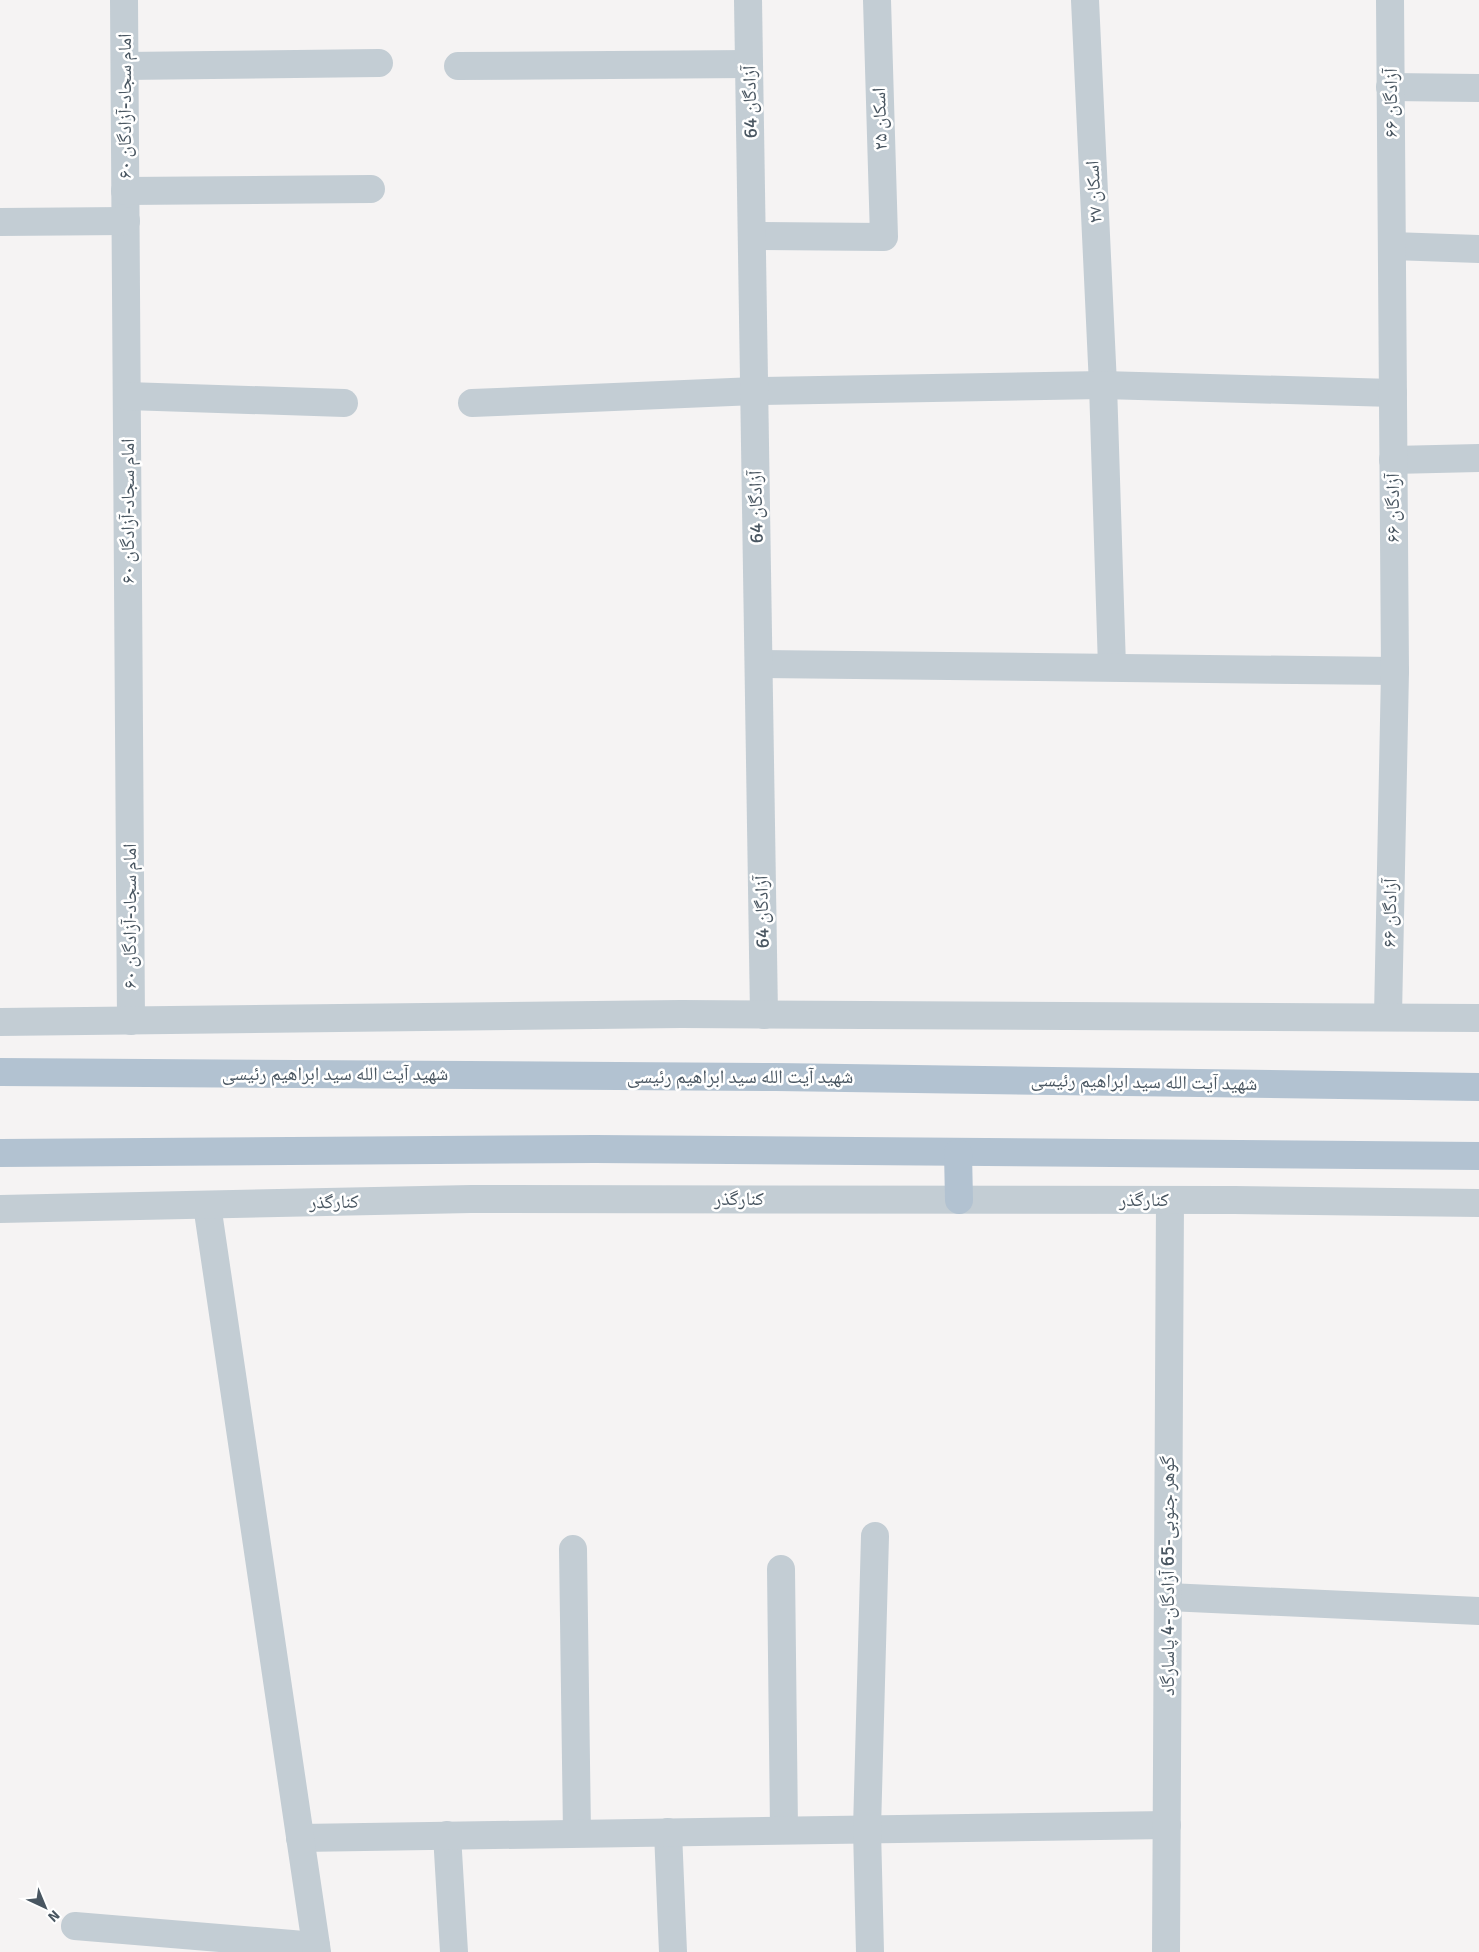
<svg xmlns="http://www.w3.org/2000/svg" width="1479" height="1952" viewBox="0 0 1479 1952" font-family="Signika,'Noto Naskh Arabic',sans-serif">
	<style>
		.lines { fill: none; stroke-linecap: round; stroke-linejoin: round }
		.minor { stroke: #c3cdd4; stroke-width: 28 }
		.tertiary { stroke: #c3cdd4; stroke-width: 28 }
		.primary { stroke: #b2c2d1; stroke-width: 28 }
		.labels { text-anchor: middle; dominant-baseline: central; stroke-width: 5; stroke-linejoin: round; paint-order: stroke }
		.street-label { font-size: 19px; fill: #495661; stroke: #fff }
	</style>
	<rect width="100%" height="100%" fill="#f5f3f3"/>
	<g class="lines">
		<!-- minor -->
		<g class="minor">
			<path d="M 124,0 L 131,1021"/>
			<path d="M 1085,0 L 1103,385 L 1112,667"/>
			<path d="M 125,66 L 379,63"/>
			<path d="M 458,66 L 749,64"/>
			<path d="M 1390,87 L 1479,88"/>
			<path d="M 125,191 L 371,189"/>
			<path d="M 0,222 L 126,221"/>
			<path d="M 752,236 L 884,237 L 877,0"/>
			<path d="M 1392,246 L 1479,249"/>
			<path d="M 127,396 L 344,403"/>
			<path d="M 472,403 L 755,391 L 1103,385 L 1393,393"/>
			<path d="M 1393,460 L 1479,458"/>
			<path d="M 759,664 L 1395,671"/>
			<path d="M 1388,1016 L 1395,671 L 1390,0"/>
			<path d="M 573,1549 L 577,1833"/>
			<path d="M 781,1569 L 784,1830"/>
			<path d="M 1168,1597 L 1479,1611"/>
			<path d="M 668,1832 L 673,1952"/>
			<path d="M 447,1835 L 454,1952"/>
			<path d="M 300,1838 L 1167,1825"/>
			<path d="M 75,1926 L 316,1946"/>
			<path d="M 870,1952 L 867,1829 L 875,1536"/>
			<path d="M 1166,1952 L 1170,1200"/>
		</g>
		<!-- tertiary -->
		<g class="tertiary">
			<path d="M 748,0 L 764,1015"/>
			<path d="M 0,1022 L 681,1014 L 1479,1018"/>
			<path d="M 207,1205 L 317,1952"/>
			<path d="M 0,1209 L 471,1199 L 1234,1200 L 1479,1203"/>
		</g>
		<!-- primary -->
		<g class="primary">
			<path d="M 0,1072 L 776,1077 L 1479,1087"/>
			<path d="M 0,1153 L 595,1149 L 1479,1156"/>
			<path d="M 958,1153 L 959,1200"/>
		</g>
	</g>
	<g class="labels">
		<!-- street labels -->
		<g class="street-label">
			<text transform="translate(750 102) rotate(-91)">آزادگان 64</text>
			<text transform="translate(1391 103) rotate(-90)">آزادگان ۶۶</text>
			<text transform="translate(125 106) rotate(-90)">امام سجاد-آزادگان ۶۰</text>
			<text transform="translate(880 119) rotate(-92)">اسکان ۲۵</text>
			<text transform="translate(1094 192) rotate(-93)">اسکان ۲۷</text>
			<text transform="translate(756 507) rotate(-91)">آزادگان 64</text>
			<text transform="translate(1393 508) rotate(-90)">آزادگان ۶۶</text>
			<text transform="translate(128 511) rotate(-90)">امام سجاد-آزادگان ۶۰</text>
			<text transform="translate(762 912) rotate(-91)">آزادگان 64</text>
			<text transform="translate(1390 913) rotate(-89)">آزادگان ۶۶</text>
			<text transform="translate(130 916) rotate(-90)">امام سجاد-آزادگان ۶۰</text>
			<text x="335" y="1074">شهید آیت الله سید ابراهیم رئیسی</text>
			<text x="740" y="1077">شهید آیت الله سید ابراهیم رئیسی</text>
			<text transform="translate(1144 1082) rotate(1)">شهید آیت الله سید ابراهیم رئیسی</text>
			<text x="739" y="1199">کنارگذر</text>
			<text x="1144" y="1200">کنارگذر</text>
			<text transform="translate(334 1202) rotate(-1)">کنارگذر</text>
			<text transform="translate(1168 1576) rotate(-90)">گوهر جنوبی-65 آزادگان-4 پاسارگاد</text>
		</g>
	</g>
	<!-- north arrow -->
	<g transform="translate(45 1907) rotate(136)" stroke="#ffffff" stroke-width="4" paint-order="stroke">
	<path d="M0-4L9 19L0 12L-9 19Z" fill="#495661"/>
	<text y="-8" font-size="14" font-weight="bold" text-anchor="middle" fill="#495661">N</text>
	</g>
</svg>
